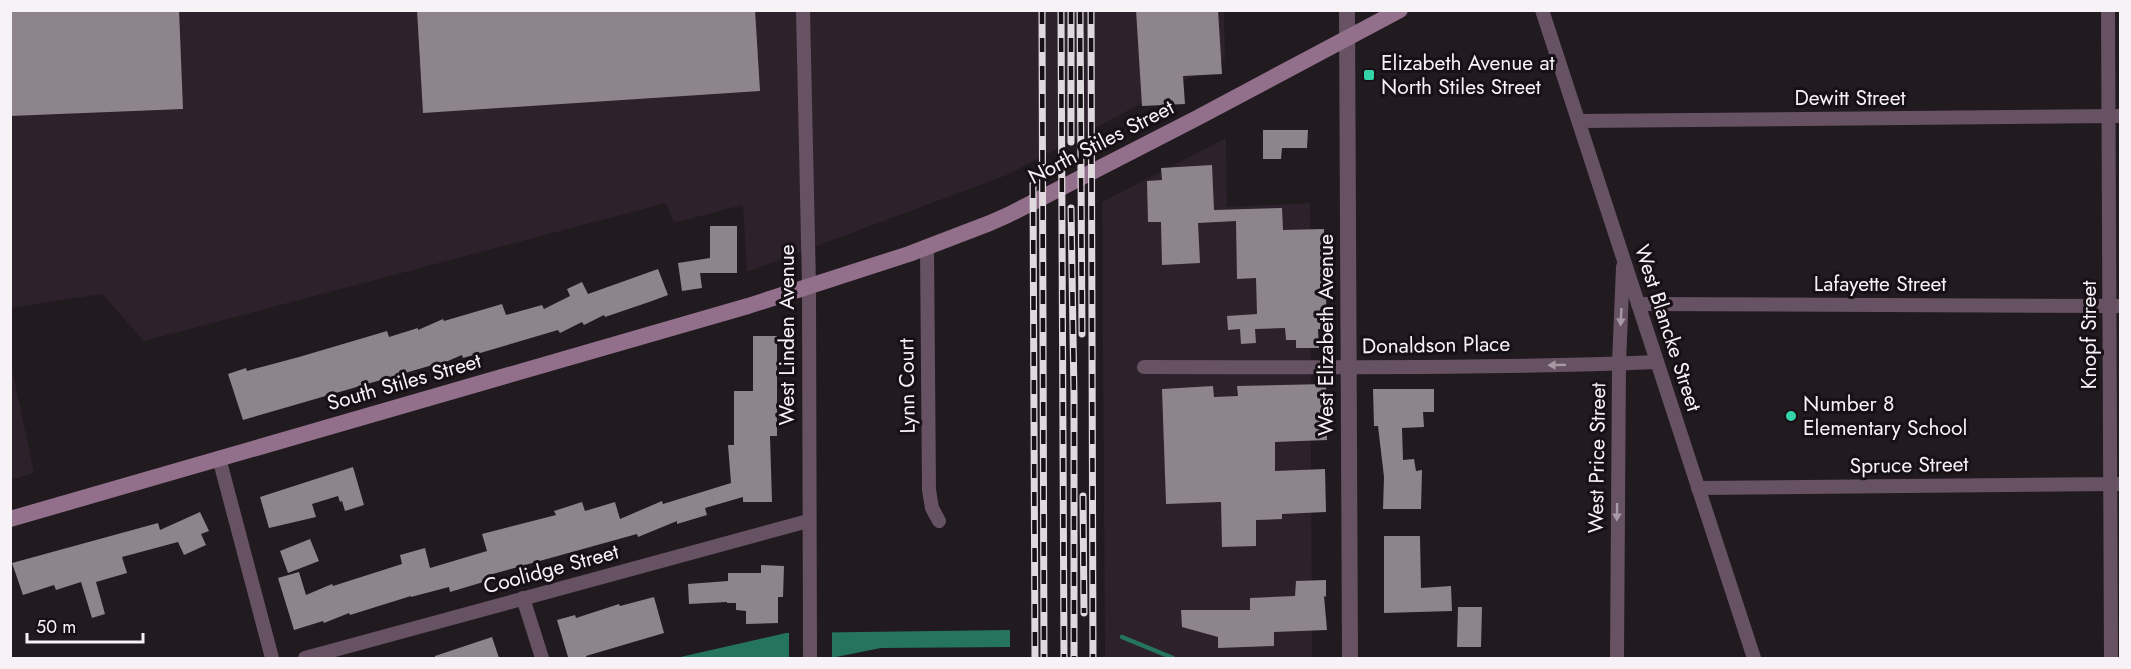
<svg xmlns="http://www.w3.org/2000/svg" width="2131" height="669" viewBox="0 0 2131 669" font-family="Jost,sans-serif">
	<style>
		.built { fill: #2d212b }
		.water { fill: #25745c }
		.pier { fill: #211a1f }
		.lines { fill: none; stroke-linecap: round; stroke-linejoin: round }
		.stream { stroke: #25745c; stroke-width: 4.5 }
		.building { fill: #8e858c }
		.minor { stroke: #675263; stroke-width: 14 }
		.tertiary { stroke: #675263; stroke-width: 16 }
		.secondary { stroke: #92708c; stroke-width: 16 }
		.rail-casing { stroke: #e0dadf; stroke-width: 7 }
		.rail { stroke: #171116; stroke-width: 4.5; stroke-dasharray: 14; stroke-linecap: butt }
		.oneway { fill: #a89aa5 }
		.poi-dot { fill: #34d4a8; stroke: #171116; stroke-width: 2 }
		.labels { text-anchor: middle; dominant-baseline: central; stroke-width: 6; stroke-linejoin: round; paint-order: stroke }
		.poi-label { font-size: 21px; fill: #f7f2f6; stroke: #171116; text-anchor: start }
		.street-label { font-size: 21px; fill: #f7f2f6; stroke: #171116 }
	</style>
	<rect width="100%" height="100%" fill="#211a1f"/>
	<!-- built -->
	<g class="built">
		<path d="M 11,11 L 1224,11 L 1225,59 L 1007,175 L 747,272 L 743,205 L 674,223 L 666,203 L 144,341 L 102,294 L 11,308 Z"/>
		<path d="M 1226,138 L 1227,207 L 1310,203 L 1312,658 L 1105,658 L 1102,202 Z"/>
		<path d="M 11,364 L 34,473 L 11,480 L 10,480 Z"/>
	</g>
	<!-- water -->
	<path class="water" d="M 1010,630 L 1010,647 L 881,648 L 836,657 L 809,658 L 676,658 L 786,633 Z"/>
	<!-- pier -->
	<path class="pier" d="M 832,630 L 832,658 L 789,658 L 789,631 Z"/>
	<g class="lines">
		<!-- stream -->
		<path class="stream" d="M 1122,637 L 1173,658"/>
	</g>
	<!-- building -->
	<g class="building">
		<path d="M 10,10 L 179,10 L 183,109 L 10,116 Z"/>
		<path d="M 417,10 L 755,10 L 760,91 L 423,113 Z"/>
		<path d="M 1136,10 L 1218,10 L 1222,74 L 1183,76 L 1185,104 L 1142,106 Z"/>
		<path d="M 1263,130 L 1308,130 L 1307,148 L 1282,148 L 1281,159 L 1263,159 Z"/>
		<path d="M 1212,165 L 1214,210 L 1282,208 L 1283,230 L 1324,229 L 1327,329 L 1318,329 L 1319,348 L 1296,348 L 1296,340 L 1286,340 L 1285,328 L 1255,329 L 1256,343 L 1241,344 L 1240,329 L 1228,330 L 1227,316 L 1257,314 L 1256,278 L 1237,279 L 1236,221 L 1198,223 L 1200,263 L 1162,265 L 1161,222 L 1148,222 L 1147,181 L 1162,180 L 1161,168 Z"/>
		<path d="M 710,226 L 737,226 L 737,273 L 700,273 L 702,288 L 682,291 L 678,263 L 710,258 Z"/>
		<path d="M 658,269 L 668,295 L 652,301 L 605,317 L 604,315 L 584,325 L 582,322 L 560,333 L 558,330 L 463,358 L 462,355 L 436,366 L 436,364 L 243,420 L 228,374 L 246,368 L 247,371 L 299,357 L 387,331 L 389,337 L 418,328 L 418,330 L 443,319 L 444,321 L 502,304 L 506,315 L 542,305 L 544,309 L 570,296 L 567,289 L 582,282 L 588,294 Z"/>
		<path d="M 753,336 L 777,336 L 777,436 L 770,436 L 772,502 L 743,502 L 743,497 L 705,508 L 707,515 L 677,524 L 677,521 L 638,537 L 637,534 L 489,575 L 490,580 L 450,592 L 449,587 L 411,597 L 411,596 L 350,615 L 349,613 L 324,623 L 323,621 L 294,630 L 278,578 L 299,572 L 306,595 L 332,584 L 333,586 L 402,564 L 400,555 L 425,548 L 430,568 L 487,551 L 482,534 L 556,515 L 554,511 L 582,502 L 585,511 L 615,502 L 620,519 L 662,501 L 663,504 L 731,483 L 728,445 L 734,445 L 734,391 L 753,391 Z"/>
		<path d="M 1326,384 L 1327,440 L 1275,442 L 1275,471 L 1325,469 L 1326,512 L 1282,514 L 1282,519 L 1256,520 L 1256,546 L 1222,547 L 1221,502 L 1166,504 L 1162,389 L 1213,386 L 1214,397 L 1238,396 L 1237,386 Z"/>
		<path d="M 1373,389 L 1434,389 L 1434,412 L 1423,412 L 1424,427 L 1402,428 L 1403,460 L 1414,459 L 1416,471 L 1422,470 L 1421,509 L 1383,509 L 1384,477 L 1378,426 L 1374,426 Z"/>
		<path d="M 353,467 L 364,505 L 345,511 L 342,501 L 340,502 L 338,496 L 312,504 L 316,517 L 269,528 L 260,497 Z"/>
		<path d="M 200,512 L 209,531 L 201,534 L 206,545 L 184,555 L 178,542 L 122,557 L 127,573 L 96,582 L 105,614 L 92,618 L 81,582 L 56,590 L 54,585 L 23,595 L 12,563 L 158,523 L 160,530 Z"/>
		<path d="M 1384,536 L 1420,536 L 1421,588 L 1451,586 L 1452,611 L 1384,613 Z"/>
		<path d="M 310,539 L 319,561 L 288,573 L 280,551 Z"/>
		<path d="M 761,565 L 784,566 L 783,597 L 778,597 L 778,623 L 746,624 L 746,611 L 736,610 L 736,603 L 727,603 L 727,602 L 689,604 L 688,584 L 728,581 L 728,573 L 761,573 Z"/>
		<path d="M 1326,580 L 1326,597 L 1324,596 L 1327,630 L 1274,632 L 1274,646 L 1218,648 L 1218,637 L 1182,627 L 1181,610 L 1250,610 L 1250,598 L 1295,596 L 1296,581 Z"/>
		<path d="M 654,597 L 664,633 L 586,656 L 587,658 L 568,657 L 557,620 L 575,615 L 576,618 L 619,604 L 620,606 Z"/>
		<path d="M 1458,607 L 1482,607 L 1481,647 L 1457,647 Z"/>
		<path d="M 492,637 L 499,658 L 435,658 L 435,656 Z"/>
	</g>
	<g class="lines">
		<!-- minor -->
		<g class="minor">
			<path d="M 803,10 L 809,286 L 810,658"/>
			<path d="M 1542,10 L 1754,658"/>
			<path d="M 2108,10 L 2111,658"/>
			<path d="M 1579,121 L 2120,116"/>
			<path d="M 927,247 L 929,490 L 932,508 L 939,521"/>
			<path d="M 1638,304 L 2120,306"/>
			<path d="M 1144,367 C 1315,367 1486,369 1657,362"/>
			<path d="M 219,458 L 272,658"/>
			<path d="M 1698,488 L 2120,484"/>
			<path d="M 523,598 L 542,658"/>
			<path d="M 305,658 L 808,521"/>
			<path d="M 1617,658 L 1619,363 L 1623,267"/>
		</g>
		<!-- tertiary -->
		<path class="tertiary" d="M 1347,10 L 1350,658"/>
		<!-- secondary -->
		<path class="secondary" d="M 10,519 L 748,306 L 909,254 L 990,223 L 1008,215 L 1197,118 L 1400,10"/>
		<!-- rail casing -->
		<g class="rail-casing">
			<g id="rail">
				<path d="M 1042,10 L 1044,658"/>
				<path d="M 1061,10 L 1064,658"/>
				<path d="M 1071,10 L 1071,142"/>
				<path d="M 1080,10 L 1082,334"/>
				<path d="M 1091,10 L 1093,658"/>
				<path d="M 1033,184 L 1035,658"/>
				<path d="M 1071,208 L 1074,395 L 1074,658"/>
				<path d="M 1083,496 L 1084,613"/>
			</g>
		</g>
		<!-- rail -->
		<use href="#rail" class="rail"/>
	</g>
	<!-- one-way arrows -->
	<defs><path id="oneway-solid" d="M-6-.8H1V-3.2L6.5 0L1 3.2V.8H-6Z" transform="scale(1.5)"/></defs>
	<g class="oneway">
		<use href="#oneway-solid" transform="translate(1621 317) rotate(93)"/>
		<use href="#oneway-solid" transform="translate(1557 365) rotate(179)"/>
		<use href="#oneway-solid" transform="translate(1617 512) rotate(91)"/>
	</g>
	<!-- markers -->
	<g class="poi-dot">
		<rect x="1363" y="69" width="12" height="12" rx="3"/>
		<circle cx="1791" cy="416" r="6"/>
	</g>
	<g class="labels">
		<!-- poi labels -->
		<g class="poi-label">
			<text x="1381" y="63">Elizabeth Avenue at<tspan x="1381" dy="24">North Stiles Street</tspan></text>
			<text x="1803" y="404">Number 8<tspan x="1803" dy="24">Elementary School</tspan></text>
		</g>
		<!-- street labels -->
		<g class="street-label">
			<text x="1850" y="98">Dewitt Street</text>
			<text transform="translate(1101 142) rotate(-27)">North Stiles Street</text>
			<text x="1880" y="284">Lafayette Street</text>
			<text transform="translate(1668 328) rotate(72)">West Blancke Street</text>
			<text transform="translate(787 335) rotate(-90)">West Linden Avenue</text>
			<text transform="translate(1326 335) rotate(-90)">West Elizabeth Avenue</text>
			<text transform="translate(2089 335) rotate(-90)">Knopf Street</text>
			<text transform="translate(1436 345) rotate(-1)">Donaldson Place</text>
			<text transform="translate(404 382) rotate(-16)">South Stiles Street</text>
			<text transform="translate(907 386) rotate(-91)">Lynn Court</text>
			<text transform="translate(1597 458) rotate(-89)">West Price Street</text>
			<text transform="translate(1909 465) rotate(-1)">Spruce Street</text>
			<text transform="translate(551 569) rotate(-15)">Coolidge Street</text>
		</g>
	</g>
	<!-- border -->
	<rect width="2131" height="669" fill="none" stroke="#f7f2f6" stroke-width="24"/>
	<!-- scale -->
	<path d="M27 633v9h116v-9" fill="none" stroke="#f7f2f6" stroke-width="3"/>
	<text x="36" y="633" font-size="18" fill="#f7f2f6" stroke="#171116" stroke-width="4.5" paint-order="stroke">50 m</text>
</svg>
